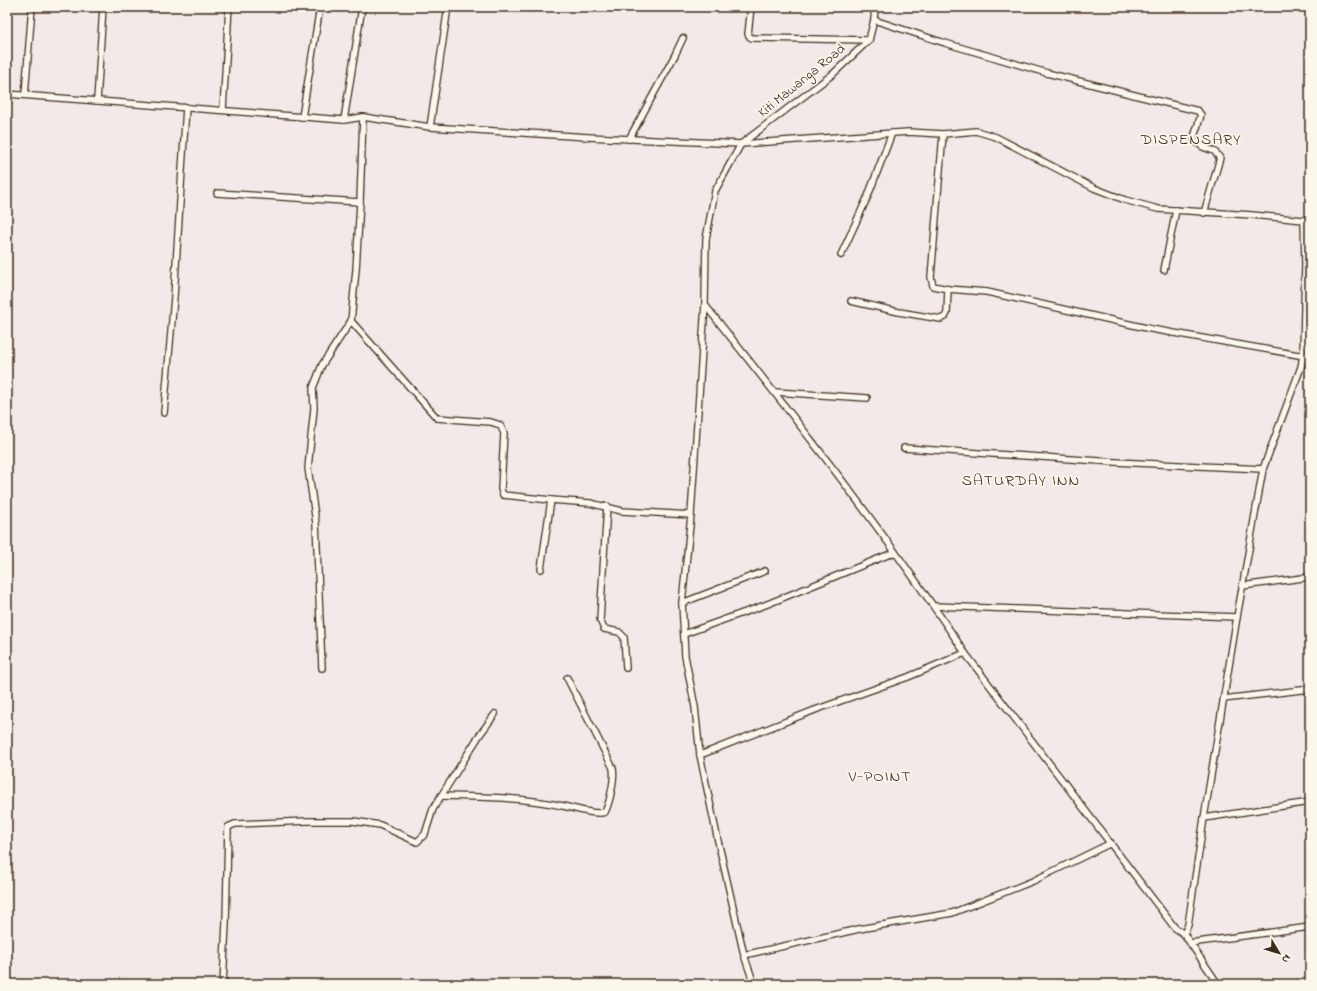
<svg xmlns="http://www.w3.org/2000/svg" width="1317" height="991" viewBox="0 0 1317 991" font-family="'Indie Flower',sans-serif">
	<style>
		.lines { fill: none; stroke-linecap: round; stroke-linejoin: round }
		.street-casing { stroke: #3b2a1e; stroke-width: 8 }
		.street { stroke: #fbf7ec; stroke-width: 5.5 }
		.labels { text-anchor: middle; dominant-baseline: central; stroke-width: 3.5; stroke-linejoin: round; paint-order: stroke }
		.street-label { font-size: 14px; fill: #3b2a1e; stroke: #fbf7ec }
		.quarter-label { font-size: 16px; letter-spacing: 1px; fill: #3b2a1e; stroke: #fbf7ec }
	</style>
	<rect width="100%" height="100%" fill="#f4e9e9"/>
	<filter id="ink" filterUnits="userSpaceOnUse"><feTurbulence type="fractalNoise" baseFrequency=".025" numOctaves="2"/><feDisplacementMap in="SourceGraphic" scale="8" xChannelSelector="R" yChannelSelector="G"/><feConvolveMatrix kernelMatrix="1 2 1 2 8 2 1 2 1" color-interpolation-filters="sRGB"/></filter>
	<g filter="url(#ink)">
		<g class="lines">
			<!-- street casing -->
			<g class="street-casing">
				<g id="street">
					<path d="M 751,7 L 748,34 L 750,37 L 752,38 L 869,40"/>
					<path d="M 7,19 L 8,7"/>
					<path d="M 874,20 L 945,43 L 1047,73 L 1198,111 L 1201,115 L 1194,137 L 1195,141 L 1203,147 L 1214,151 L 1220,158 L 1204,213"/>
					<path d="M 7,94 L 344,120 L 363,117 L 430,127 L 588,137 L 741,144 L 908,132 L 943,134 L 976,131 L 996,137 L 1094,188 L 1125,200 L 1158,209 L 1252,215 L 1304,220"/>
					<path d="M 25,95 L 32,7"/>
					<path d="M 97,101 L 103,7"/>
					<path d="M 223,110 L 229,7"/>
					<path d="M 302,117 L 320,7"/>
					<path d="M 344,120 L 362,7"/>
					<path d="M 430,127 L 448,7"/>
					<path d="M 629,139 L 675,55 L 683,38"/>
					<path d="M 217,193 L 360,202"/>
					<path d="M 841,255 L 868,196 L 892,133"/>
					<path d="M 1164,270 L 1176,210"/>
					<path d="M 948,289 L 987,292 L 1151,329 L 1310,357"/>
					<path d="M 851,301 L 899,312 L 941,319 L 945,317 L 947,313 L 948,289 L 933,286 L 931,277 L 943,134"/>
					<path d="M 705,305 C 795,418 885,532 965,653 L 1175,928 L 1184,934 L 1218,984"/>
					<path d="M 351,321 L 437,418 L 491,422 L 500,425 L 504,433 L 501,489 L 503,495 L 551,500"/>
					<path d="M 775,392 L 867,398"/>
					<path d="M 164,413 L 174,297 L 186,107"/>
					<path d="M 904,448 L 1115,462 L 1263,469"/>
					<path d="M 607,506 L 600,620 L 604,629 L 619,632 L 624,637 L 626,668"/>
					<path d="M 541,569 L 551,500 L 590,503 L 622,511 L 691,515"/>
					<path d="M 1242,586 L 1310,577"/>
					<path d="M 682,603 L 765,571"/>
					<path d="M 934,606 L 1237,617"/>
					<path d="M 684,634 L 765,605 L 895,552"/>
					<path d="M 322,668 L 316,523 L 308,468 L 314,408 L 313,388 L 322,365 L 351,321 L 356,270 L 360,202 L 363,117"/>
					<path d="M 1223,699 L 1310,689"/>
					<path d="M 700,755 L 815,710 L 908,677 L 965,653"/>
					<path d="M 441,796 C 482,797 523,797 563,806 C 573,808 597,816 605,812 C 610,802 615,778 613,768 L 567,678"/>
					<path d="M 1204,818 L 1310,802"/>
					<path d="M 1184,934 L 1188,925 L 1204,818 L 1237,617 L 1263,469 L 1301,367 L 1303,355 L 1305,264 L 1304,220 L 1310,221"/>
					<path d="M 1190,943 L 1310,927"/>
					<path d="M 744,955 L 859,929 L 952,913 L 1033,881 L 1111,843"/>
					<path d="M 223,984 L 226,923 L 228,827 L 235,824 L 308,821 L 353,821 L 380,825 L 417,842 L 425,834 L 433,809 L 441,796 L 479,736 L 495,714"/>
					<path d="M 754,984 L 744,955 L 718,841 L 700,755 L 695,707 L 685,656 L 682,603 L 691,515 L 705,305 L 706,239 L 715,191 L 741,144 L 833,74 L 869,40 L 874,20 L 875,7"/>
				</g>
			</g>
			<!-- street -->
			<use href="#street" class="street"/>
		</g>
	</g>
	<g class="labels">
		<!-- street labels -->
		<g class="street-label">
			<text transform="translate(802 81) rotate(-39)">Kiti Mawanga Road</text>
		</g>
		<!-- quarter labels -->
		<g class="quarter-label">
			<text x="1191" y="140">DISPENSARY</text>
			<text x="1021" y="481">SATURDAY INN</text>
			<text x="880" y="777">V-POINT</text>
		</g>
	</g>
	<!-- margin -->
	<rect width="1317" height="991" fill="none" stroke="#fbf7ec" stroke-width="24"/>
	<rect x="12" y="12" width="1293" height="967" fill="none" stroke="#3b2a1e" stroke-width="1.5" filter="url(#ink)"/>
	<!-- north arrow -->
	<g transform="translate(1279 953) rotate(128)" stroke="#fbf7ec" stroke-width="3" paint-order="stroke">
	<path d="M0-3L7 15L0 10L-7 15Z" fill="#3b2a1e"/>
	<text y="-6" font-size="11" font-weight="bold" text-anchor="middle" fill="#3b2a1e">N</text>
	</g>
</svg>
